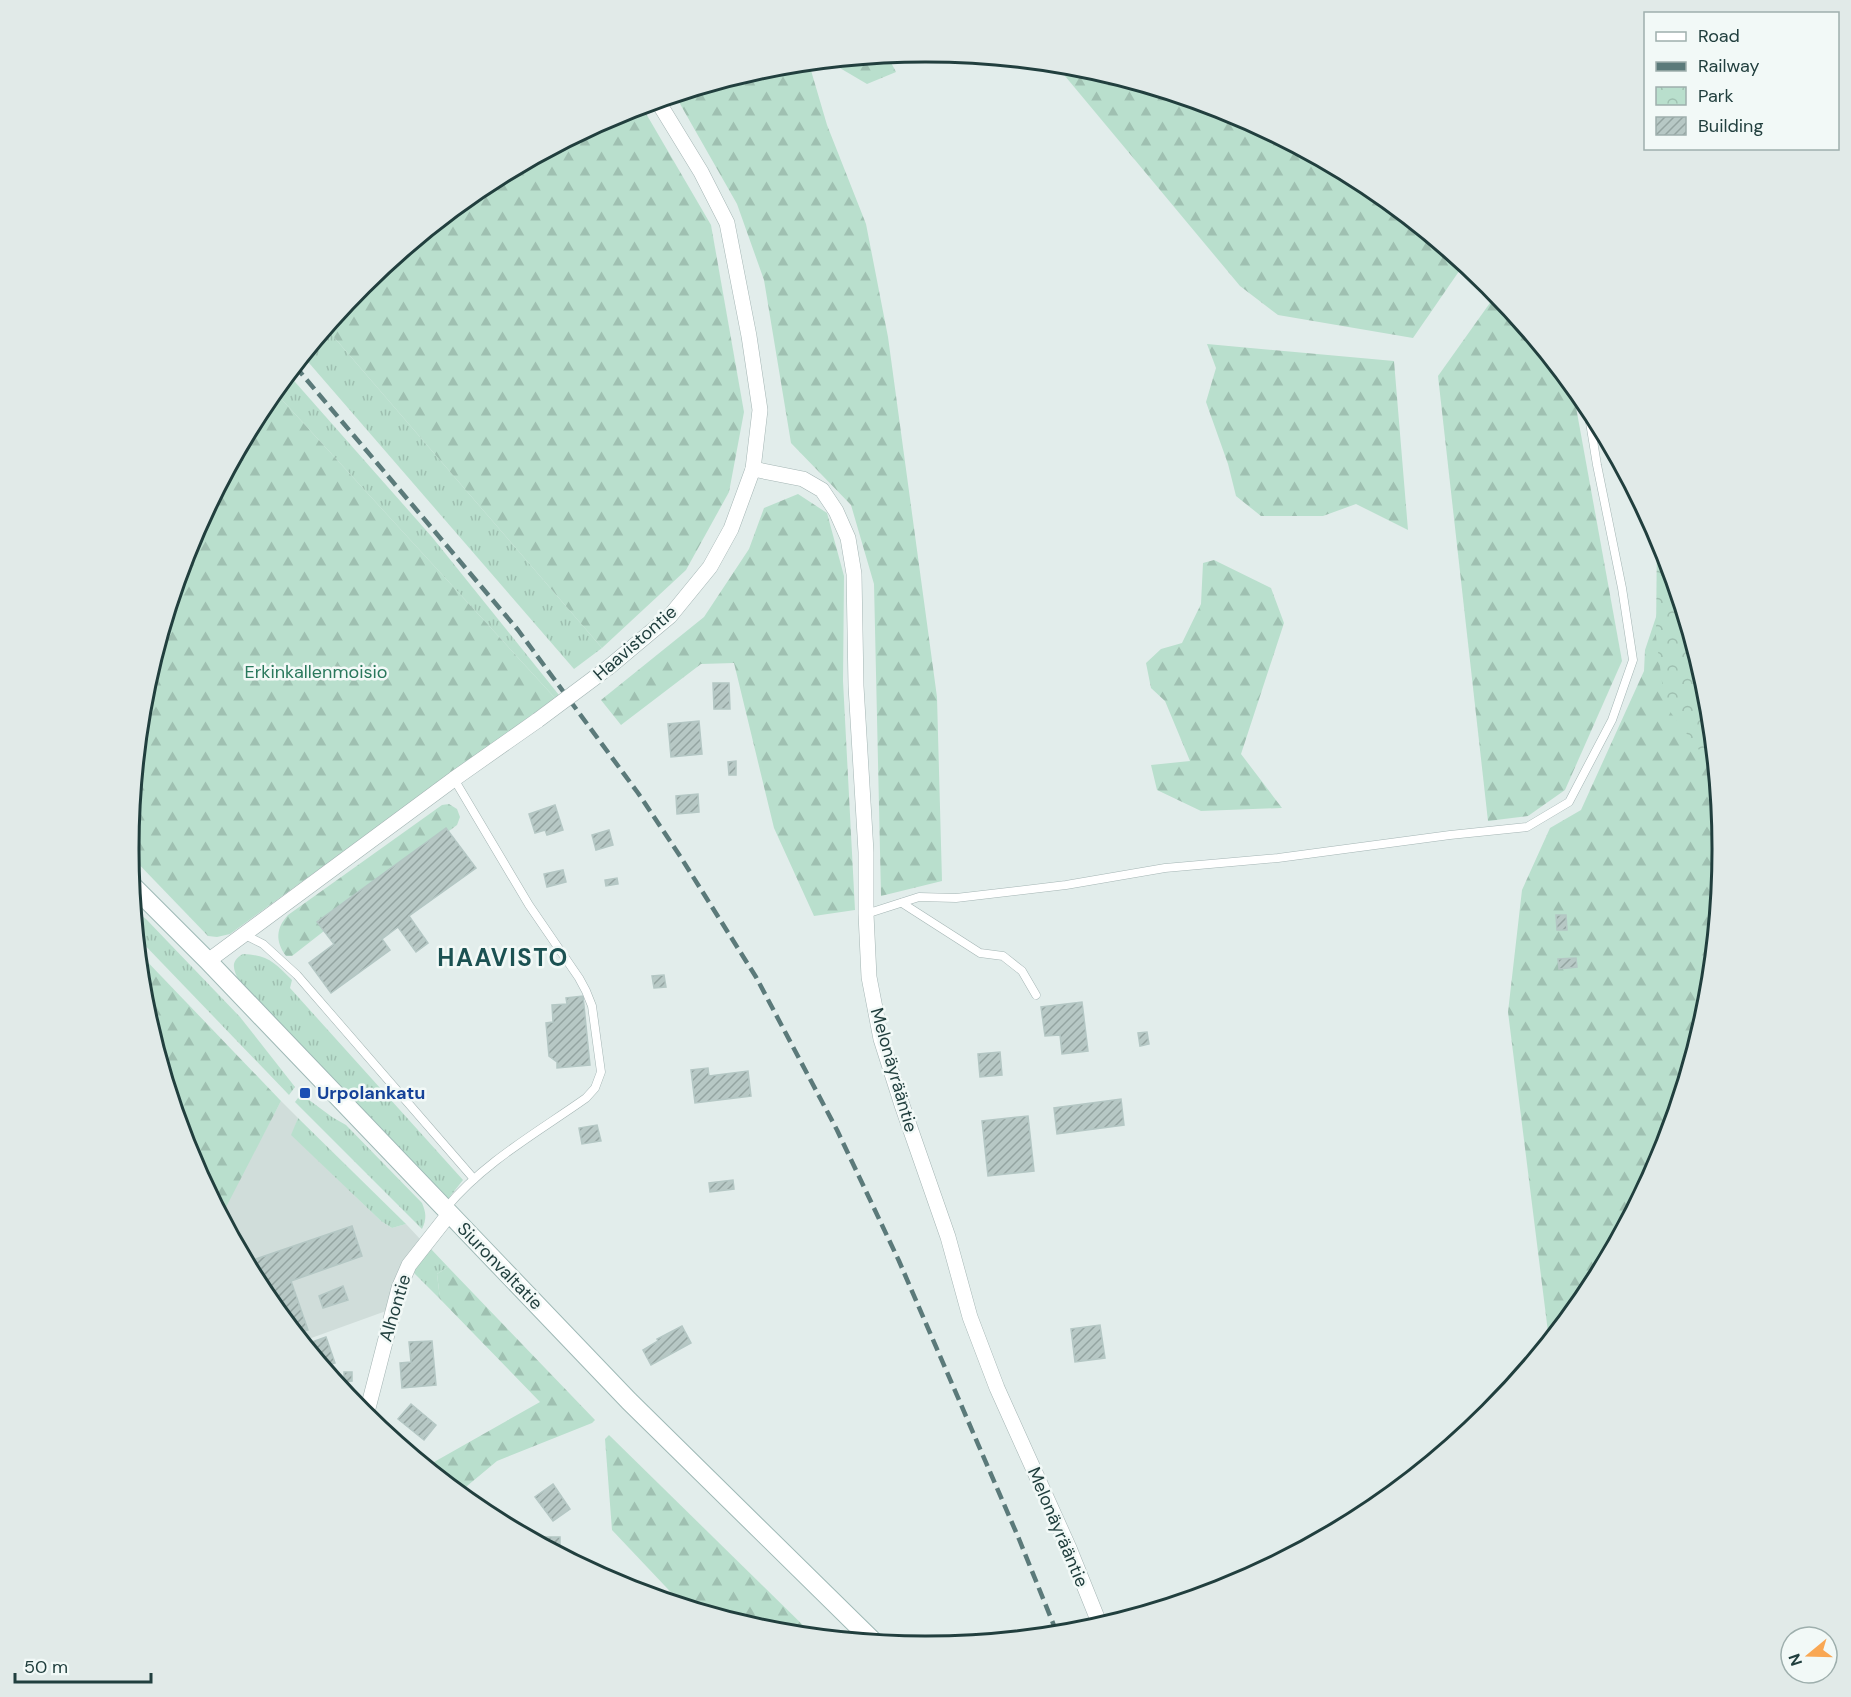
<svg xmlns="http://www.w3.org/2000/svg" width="1851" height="1697" viewBox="0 0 1851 1697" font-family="'DM Sans',sans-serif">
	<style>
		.built { fill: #d0ddda }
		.grass { fill: url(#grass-tufts) }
		.forest { fill: url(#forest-firs) }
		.park { fill: url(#park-crowns) }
		.building { fill: url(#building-hatch); stroke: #b4c7c4; stroke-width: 1.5 }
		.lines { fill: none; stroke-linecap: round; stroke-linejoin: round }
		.lane-casing { stroke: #a4b5b4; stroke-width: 9 }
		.street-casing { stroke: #a4b5b4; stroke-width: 16 }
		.secondary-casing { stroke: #9fb9b6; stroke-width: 20 }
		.lane { stroke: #fff; stroke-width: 8 }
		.street { stroke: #fff; stroke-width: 15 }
		.secondary { stroke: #fff; stroke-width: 18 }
		.rail { stroke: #5b7a7a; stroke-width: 4.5; stroke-dasharray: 12 6; stroke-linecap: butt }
		.street-bridge-casing { stroke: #a4b5b4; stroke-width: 16; stroke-linecap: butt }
		.street-bridge { stroke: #fff; stroke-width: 15 }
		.transit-dot { fill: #1a4fb4; stroke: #f2f9f7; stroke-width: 2 }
		.labels { text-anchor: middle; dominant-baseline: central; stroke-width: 5; stroke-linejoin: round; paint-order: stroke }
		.street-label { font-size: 18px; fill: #213f3e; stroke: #f2f9f7 }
		.park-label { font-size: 18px; fill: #29785c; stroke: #f2f9f7 }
		.transit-label { font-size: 18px; font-weight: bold; fill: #164399; stroke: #f2f9f7; text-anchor: start }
		.district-label { font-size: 24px; font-weight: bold; letter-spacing: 1.5px; fill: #1b5152; stroke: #f2f9f7 }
		.rim { fill: none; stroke: #213f3e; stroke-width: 3 }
	</style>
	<defs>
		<pattern id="grass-tufts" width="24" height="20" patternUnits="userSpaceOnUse" patternTransform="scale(1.5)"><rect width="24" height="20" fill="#b9dfcd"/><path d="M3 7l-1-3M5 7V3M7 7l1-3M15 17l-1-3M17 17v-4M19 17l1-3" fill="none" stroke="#9fc0b1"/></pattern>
		<pattern id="forest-firs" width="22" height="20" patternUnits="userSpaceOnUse" patternTransform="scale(1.5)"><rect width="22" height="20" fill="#b9dfcd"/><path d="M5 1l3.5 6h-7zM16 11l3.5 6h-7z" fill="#9fc0b1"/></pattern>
		<pattern id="park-crowns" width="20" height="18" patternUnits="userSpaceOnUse" patternTransform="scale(1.5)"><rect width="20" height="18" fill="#b9dfcd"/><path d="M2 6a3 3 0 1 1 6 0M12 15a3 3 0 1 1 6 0" fill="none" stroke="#9fc0b1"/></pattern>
		<pattern id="building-hatch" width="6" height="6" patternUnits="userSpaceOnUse" patternTransform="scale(1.5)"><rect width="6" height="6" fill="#b7c8c5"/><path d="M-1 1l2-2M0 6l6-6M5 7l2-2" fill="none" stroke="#94a4a1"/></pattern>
	</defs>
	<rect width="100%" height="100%" fill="#e2edeb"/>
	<!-- built -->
	<path class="built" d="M 281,1101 L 298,1118 L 292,1135 L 381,1221 L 392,1228 L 406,1224 L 421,1240 L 386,1311 L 303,1341 L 262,1291 L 222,1215 L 224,1208 Z"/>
	<!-- grass -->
	<g class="grass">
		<path d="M 326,328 L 602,648 L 574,669 L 303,356 Z"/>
		<path d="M 288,374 L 432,537 L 559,695 L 555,698 L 274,391 Z"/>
		<path d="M 134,910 L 146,919 L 240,1017 L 295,1087 L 289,1095 L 137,937 Z"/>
		<path d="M 243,954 C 268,955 275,963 292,980 L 290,988 L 463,1180 L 448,1199 L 239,981 C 233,969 230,961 243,954 Z"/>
		<path d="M 301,1094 L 332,1117 L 346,1125 L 422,1203 C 426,1213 427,1218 422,1229 L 295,1102 Z"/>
		<path d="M 298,1118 L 406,1224 L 392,1228 L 381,1221 L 291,1135 Z"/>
		<path d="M 431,1249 L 448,1267 L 437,1274 L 440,1299 L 414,1273 L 418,1260 Z"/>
	</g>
	<!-- forest -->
	<g class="forest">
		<path d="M 887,55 L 896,72 L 867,84 L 828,61 Z"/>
		<path d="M 818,62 L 810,67 L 827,125 L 866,224 L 888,337 L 937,697 L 942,881 L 881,896 L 874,584 L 851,505 L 791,443 L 764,280 L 737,204 L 675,95 L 770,66 Z"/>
		<path d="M 1055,64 L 1081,66 L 1231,112 L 1369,186 L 1464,264 L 1413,338 L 1278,315 L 1240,286 Z"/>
		<path d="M 641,105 L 711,225 L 744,412 L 729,492 L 686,570 L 602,648 L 326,328 L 362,284 L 483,185 L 621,112 Z"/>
		<path d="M 1497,293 L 1572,385 L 1622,661 L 1565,790 L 1528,816 L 1488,821 L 1438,376 Z"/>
		<path d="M 1207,344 L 1394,361 L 1408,530 L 1356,504 L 1323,516 L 1261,516 L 1236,496 L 1228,464 L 1206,402 L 1216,368 Z"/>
		<path d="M 274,391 L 555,698 L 230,934 L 217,937 L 208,936 L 129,854 L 143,693 L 189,543 L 263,405 Z"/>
		<path d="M 798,494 L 827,513 L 844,576 L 843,681 L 855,910 L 814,916 L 774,828 L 734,663 L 701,664 L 621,725 L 601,700 L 704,617 L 749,549 L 764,508 Z"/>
		<path d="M 1650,520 L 1662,544 L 1708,693 L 1723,849 L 1708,1004 L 1662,1154 L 1588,1292 L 1549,1340 L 1508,1012 L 1522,890 L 1550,828 L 1581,810 L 1644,671 L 1645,650 L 1663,596 Z"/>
		<path d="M 1214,560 L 1271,588 L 1284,623 L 1241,754 L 1282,808 L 1201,811 L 1157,790 L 1151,765 L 1190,761 L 1165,701 L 1151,688 L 1146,663 L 1161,649 L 1182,643 L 1201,604 L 1203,563 Z"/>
		<path d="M 449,804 L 457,809 L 460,817 L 457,825 L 449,831 L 446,828 L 318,921 L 324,931 L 292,956 L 286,956 C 275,941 276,928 288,915 L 442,805 Z"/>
		<path d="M 138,952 L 281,1101 L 222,1215 L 189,1153 L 143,1004 Z"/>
		<path d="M 448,1267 L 595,1420 L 592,1423 L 497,1461 L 467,1486 L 462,1495 L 427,1466 L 540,1402 L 440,1299 L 437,1274 Z"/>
		<path d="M 609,1435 L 813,1635 L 770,1631 L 682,1604 L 612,1530 L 605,1439 Z"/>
	</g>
	<!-- park -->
	<path class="park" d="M 1657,533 L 1662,544 L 1708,693 L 1715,771 L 1665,705 L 1656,636 Z"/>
	<!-- building -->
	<g class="building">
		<path d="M 713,683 L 729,683 L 730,709 L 714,709 Z"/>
		<path d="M 699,721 L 702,754 L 671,757 L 668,724 Z"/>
		<path d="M 736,761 L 736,775 L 729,775 L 728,762 Z"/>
		<path d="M 698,794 L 699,812 L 677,814 L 676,796 Z"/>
		<path d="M 555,805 L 563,830 L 547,835 L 545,830 L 535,833 L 529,814 Z"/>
		<path d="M 446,828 L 476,868 L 409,916 L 428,943 L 416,952 L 398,927 L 382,939 L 390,950 L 331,993 L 309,963 L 334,944 L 317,922 Z"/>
		<path d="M 609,830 L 613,845 L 596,850 L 592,835 Z"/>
		<path d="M 563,870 L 566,882 L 547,887 L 544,874 Z"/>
		<path d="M 617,878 L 618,884 L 606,886 L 605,880 Z"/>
		<path d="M 1556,915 L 1566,915 L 1567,930 L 1557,930 Z"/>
		<path d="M 1576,958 L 1577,967 L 1559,969 L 1558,959 Z"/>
		<path d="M 664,975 L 666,987 L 654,988 L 652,976 Z"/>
		<path d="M 583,996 L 590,1065 L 557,1068 L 557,1062 L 549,1056 L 546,1023 L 553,1022 L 552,1005 L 567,1004 L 566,998 Z"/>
		<path d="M 1082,1002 L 1088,1051 L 1062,1054 L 1060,1035 L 1045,1036 L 1041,1007 Z"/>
		<path d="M 1147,1032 L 1149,1044 L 1140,1046 L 1138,1033 Z"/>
		<path d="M 1000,1052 L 1002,1075 L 980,1077 L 978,1054 Z"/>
		<path d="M 708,1068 L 709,1076 L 748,1071 L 751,1096 L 695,1103 L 691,1070 Z"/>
		<path d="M 1121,1099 L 1124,1125 L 1057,1134 L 1054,1108 Z"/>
		<path d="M 1028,1116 L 1034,1171 L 988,1176 L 982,1121 Z"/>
		<path d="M 597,1125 L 601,1141 L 582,1144 L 579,1128 Z"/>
		<path d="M 733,1180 L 734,1189 L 710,1192 L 709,1183 Z"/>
		<path d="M 352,1226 L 362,1256 L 291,1281 L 308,1330 L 297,1333 L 262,1291 L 250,1261 Z"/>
		<path d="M 343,1286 L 348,1300 L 323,1308 L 319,1296 Z"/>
		<path d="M 1100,1325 L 1105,1358 L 1075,1362 L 1071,1329 Z"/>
		<path d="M 682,1326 L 691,1343 L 651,1365 L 643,1350 L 658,1341 L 657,1339 Z"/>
		<path d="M 326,1337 L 335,1363 L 324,1366 L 306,1344 Z"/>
		<path d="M 432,1341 L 436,1385 L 402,1388 L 400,1363 L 411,1362 L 409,1342 Z"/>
		<path d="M 344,1372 L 352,1372 L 352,1381 L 344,1382 Z"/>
		<path d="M 411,1404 L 436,1425 L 424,1440 L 398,1419 Z"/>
		<path d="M 553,1484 L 570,1509 L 553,1521 L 535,1497 Z"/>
		<path d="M 530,1537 L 560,1537 L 560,1553 Z"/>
	</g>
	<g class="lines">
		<!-- lane casing -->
		<g class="lane-casing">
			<g id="lane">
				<path d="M 902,903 L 980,953 L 1003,956 L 1022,971 L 1036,995"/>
				<path d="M 866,914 L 919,897 L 956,898 L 1066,885 L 1165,868 L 1278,858 L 1450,835 L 1527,827 L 1569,802 L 1612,720 L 1633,660 L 1622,588 L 1597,465 L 1587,404"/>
				<path d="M 243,934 L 263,944 L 297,975 L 474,1179"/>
				<path d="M 446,1208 C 484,1162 538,1132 586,1098 L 595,1088 L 601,1072 L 592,1006 L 586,991 L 579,978 L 529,905 L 454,779"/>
			</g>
		</g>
		<!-- street casing -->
		<g class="street-casing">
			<g id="street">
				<path d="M 753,469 L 803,479 L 822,490 L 836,511 L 848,538 L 854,574 L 856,686 L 866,852 L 866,914 L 869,977 L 881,1039 L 902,1105 L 948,1237 L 970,1317 L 997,1388 L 1069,1548 L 1100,1625"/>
				<path d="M 609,667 L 670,616 L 710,567 L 731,529 L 753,469 L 760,410 L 749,336 L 727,223 L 701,172 L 657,100"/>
				<path d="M 208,961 L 454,779 L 538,720"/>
				<path d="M 366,1416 L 399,1288 L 409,1265 L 450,1213"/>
			</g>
		</g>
		<!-- secondary casing -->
		<g class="secondary-casing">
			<path id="secondary" d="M 132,885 L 208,961 L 629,1401 L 873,1641"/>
		</g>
		<!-- lane -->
		<use href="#lane" class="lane"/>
		<!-- street -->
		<use href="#street" class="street"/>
		<!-- secondary -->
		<use href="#secondary" class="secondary"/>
		<!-- rail -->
		<path class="rail" d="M 295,366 L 518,630 L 638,793 L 680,856 L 756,977 L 837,1130 L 899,1261 L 1019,1539 L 1057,1633"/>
		<!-- street-bridge casing -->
		<g class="street-bridge-casing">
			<path id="street-bridge" d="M 538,720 L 609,667"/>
		</g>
		<!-- street-bridge -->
		<use href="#street-bridge" class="street-bridge"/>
	</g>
	<!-- markers -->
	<rect class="transit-dot" x="299" y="1087" width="12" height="12" rx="3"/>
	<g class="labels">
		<!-- street labels -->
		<g class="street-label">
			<text transform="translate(635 643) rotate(-41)">Haavistontie</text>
			<text transform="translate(894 1070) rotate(74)">Melonäyrääntie</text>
			<text transform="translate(500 1266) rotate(46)">Siuronvaltatie</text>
			<text transform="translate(395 1308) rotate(-73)">Alhontie</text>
			<text transform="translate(1058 1527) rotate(67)">Melonäyrääntie</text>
		</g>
		<!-- park labels -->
		<g class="park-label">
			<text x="316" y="672">Erkinkallenmoisio</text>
		</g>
		<!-- transit labels -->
		<g class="transit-label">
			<text x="317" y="1093">Urpolankatu</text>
		</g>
		<!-- district labels -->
		<g class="district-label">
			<text x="503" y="957">HAAVISTO</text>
		</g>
	</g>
	<!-- crop -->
	<path d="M0 0H1851V1697H0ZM925 62H926A786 786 0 0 1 1712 848V850A786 786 0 0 1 926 1636H925A786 786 0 0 1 139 850V848A786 786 0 0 1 925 62Z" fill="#e1eae8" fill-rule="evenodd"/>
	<path class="rim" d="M925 62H926A786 786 0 0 1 1712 848V850A786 786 0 0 1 926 1636H925A786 786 0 0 1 139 850V848A786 786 0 0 1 925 62Z"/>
	<!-- legend -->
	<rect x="1644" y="12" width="195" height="138" fill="#f2f9f7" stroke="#9eafad" stroke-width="1.5"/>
	<rect x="1656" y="32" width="30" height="9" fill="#ffffff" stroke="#9eafad" stroke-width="1.5"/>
	<text x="1698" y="42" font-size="18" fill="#213f3e">Road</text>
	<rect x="1656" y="62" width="30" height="9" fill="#5b7a7a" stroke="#9eafad" stroke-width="1.5"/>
	<text x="1698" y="72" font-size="18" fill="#213f3e">Railway</text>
	<rect x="1656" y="87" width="30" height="18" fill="url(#park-crowns)" stroke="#9eafad" stroke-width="1.5"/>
	<text x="1698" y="102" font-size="18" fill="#213f3e">Park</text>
	<rect x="1656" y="117" width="30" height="18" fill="url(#building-hatch)" stroke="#9eafad" stroke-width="1.5"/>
	<text x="1698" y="132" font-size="18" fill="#213f3e">Building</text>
	<!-- north arrow -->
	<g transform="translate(1809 1655) rotate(251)"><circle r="28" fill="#f2f9f7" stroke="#9eafad" stroke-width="1.5"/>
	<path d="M0-4.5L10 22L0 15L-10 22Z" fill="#f9a753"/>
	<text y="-9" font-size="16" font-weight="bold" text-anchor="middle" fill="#213f3e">N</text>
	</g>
	<!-- scale -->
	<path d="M15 1673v9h136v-9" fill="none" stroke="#213f3e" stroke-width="3"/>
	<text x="24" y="1673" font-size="18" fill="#213f3e" stroke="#f2f9f7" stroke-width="4.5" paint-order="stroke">50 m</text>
</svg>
